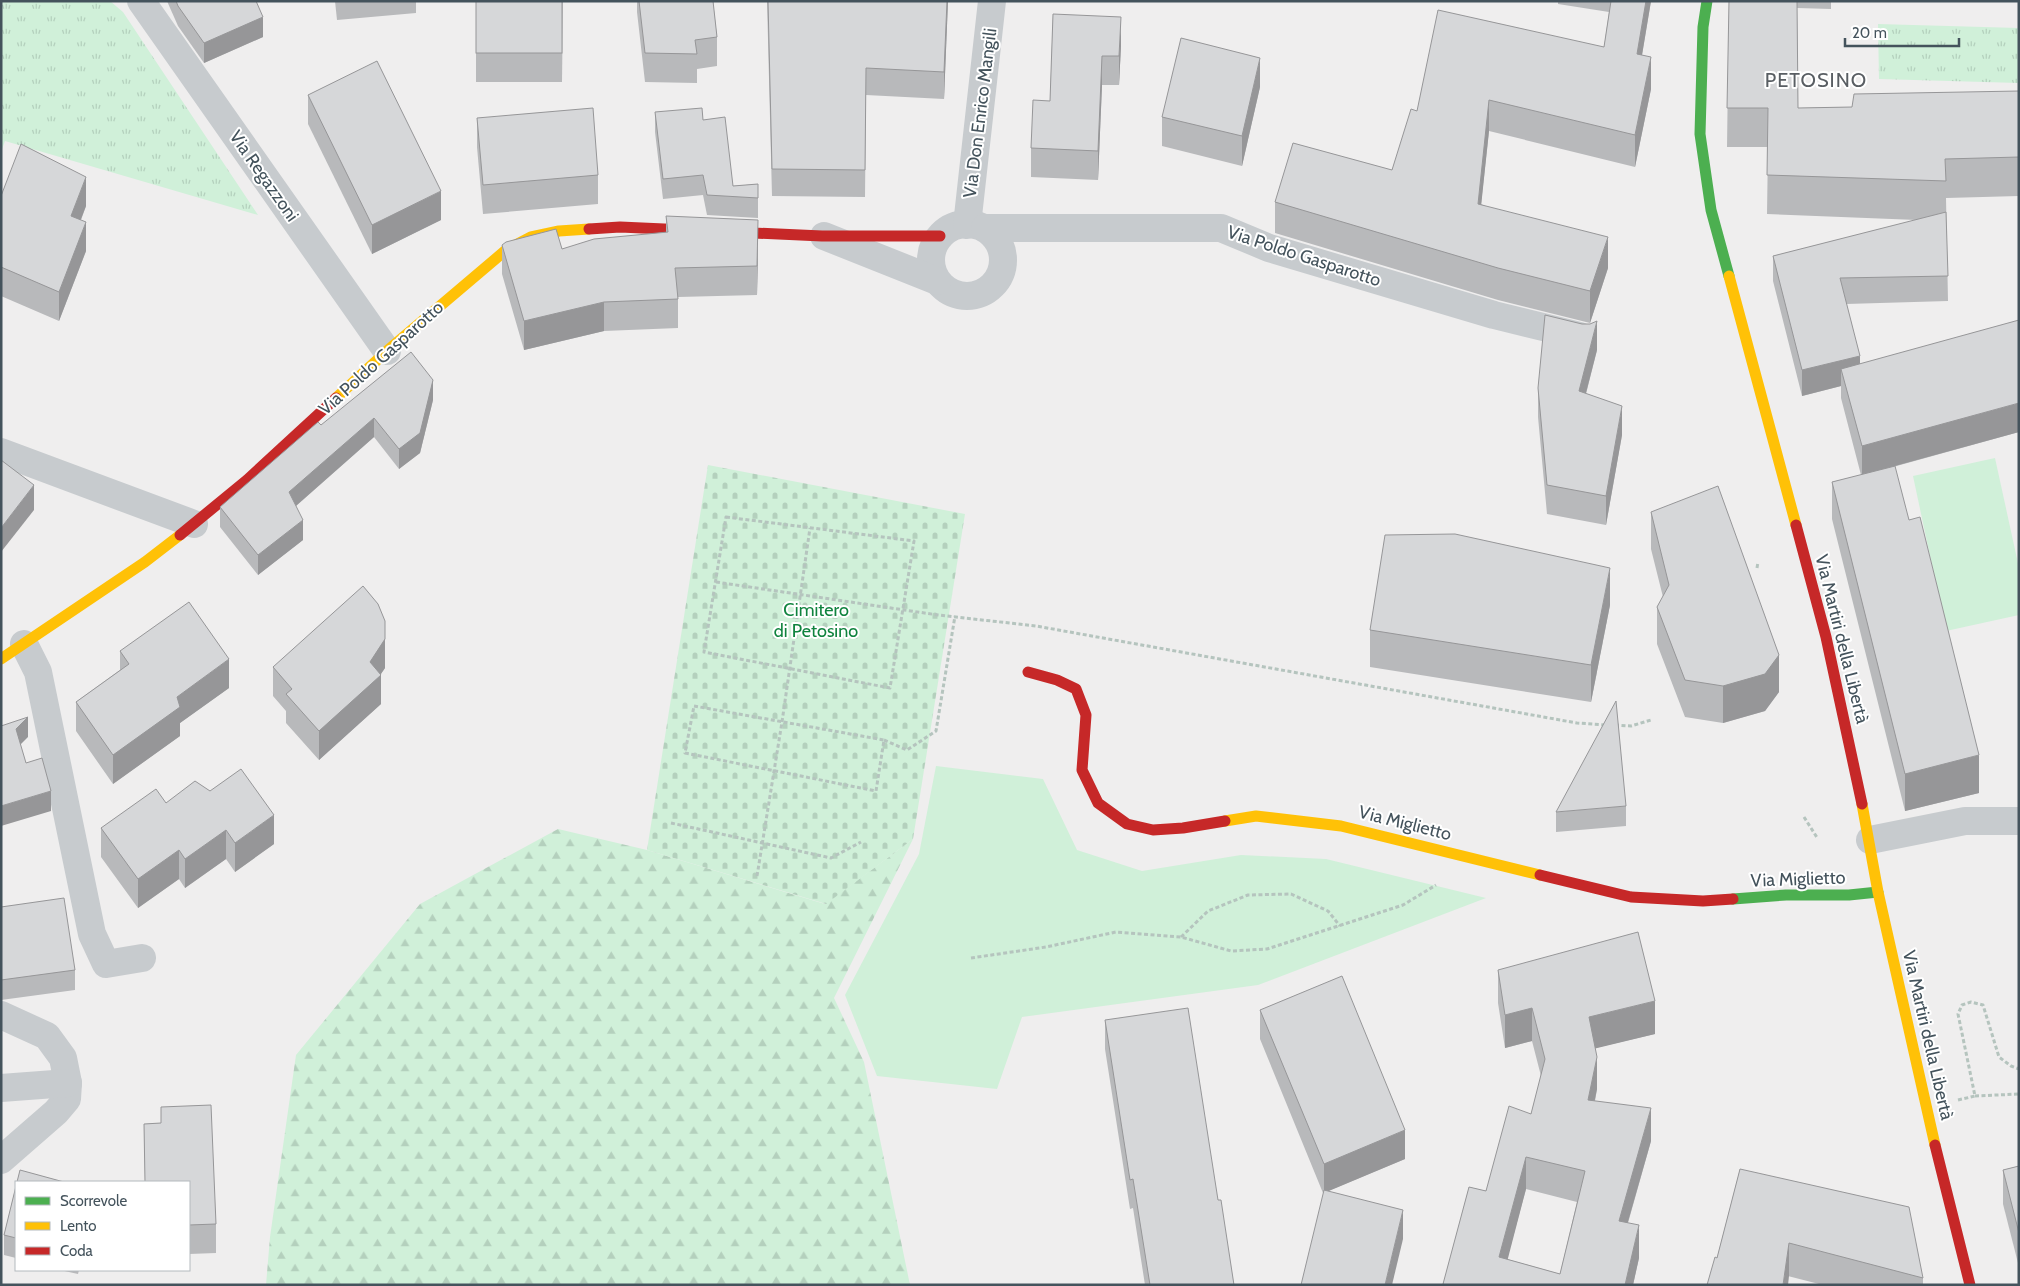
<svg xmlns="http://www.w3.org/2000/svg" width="2020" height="1286" viewBox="0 0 2020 1286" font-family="Cabin,sans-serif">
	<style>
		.grass { fill: url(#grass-tufts) }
		.forest { fill: url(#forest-firs) }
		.cemetery { fill: url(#cemetery-stones) }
		.park { fill: #d0f0d9 }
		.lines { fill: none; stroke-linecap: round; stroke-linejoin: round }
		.path { stroke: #b5c4be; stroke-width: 3; stroke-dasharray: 4 2.5; stroke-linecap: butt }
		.street { stroke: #c7cbce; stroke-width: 28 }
		.fast { stroke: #4caf50; stroke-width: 11 }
		.slow { stroke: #ffc107; stroke-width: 11 }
		.jam { stroke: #c62828; stroke-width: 11 }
		.wall { fill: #b8b9bb; fill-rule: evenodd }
		.shaded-wall { fill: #969698 }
		.building { fill: #d6d7d9; stroke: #969698; fill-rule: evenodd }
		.labels { text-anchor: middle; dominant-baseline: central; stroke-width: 4; stroke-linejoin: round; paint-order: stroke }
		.street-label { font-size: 18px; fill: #44535c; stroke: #fff }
		.park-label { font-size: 18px; fill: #0f833e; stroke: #fff }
		.quarter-label { font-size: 20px; letter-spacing: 1px; fill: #595e63; stroke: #fff }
	</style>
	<defs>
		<pattern id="grass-tufts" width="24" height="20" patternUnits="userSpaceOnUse" patternTransform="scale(1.25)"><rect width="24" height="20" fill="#d0f0d9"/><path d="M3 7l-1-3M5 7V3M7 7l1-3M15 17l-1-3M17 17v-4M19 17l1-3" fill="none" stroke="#b4d0bd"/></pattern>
		<pattern id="forest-firs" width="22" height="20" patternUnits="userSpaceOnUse" patternTransform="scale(1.25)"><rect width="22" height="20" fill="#d0f0d9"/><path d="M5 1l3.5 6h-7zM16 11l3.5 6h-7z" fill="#b4d0bd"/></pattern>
		<pattern id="cemetery-stones" width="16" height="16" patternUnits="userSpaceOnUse" patternTransform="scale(1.25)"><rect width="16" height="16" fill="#d0f0d9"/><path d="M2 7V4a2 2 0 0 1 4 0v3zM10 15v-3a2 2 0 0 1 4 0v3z" fill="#b4d0bd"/></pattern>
	</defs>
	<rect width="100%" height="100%" fill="#efeeee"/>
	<!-- grass -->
	<g class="grass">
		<path d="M 1,1 L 110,1 L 123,12 L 258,215 L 5,141 L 1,152 Z"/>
		<path d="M 1878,24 L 2019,28 L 2019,83 L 1879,79 Z"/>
	</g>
	<!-- forest -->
	<path class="forest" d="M 558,829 L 647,850 L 825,904 L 913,839 L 834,998 L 864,1062 L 910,1285 L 266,1285 L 270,1237 L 296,1055 L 420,904 Z"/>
	<!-- cemetery -->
	<path class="cemetery" d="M 708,465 L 965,514 L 913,839 L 826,904 L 647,850 Z"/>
	<!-- park -->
	<g class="park">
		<path d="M 1995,458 L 2019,568 L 2019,615 L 1946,631 L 1913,476 Z"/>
		<path d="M 936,766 L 1043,779 L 1077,850 L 1142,871 L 1241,855 L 1326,859 L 1486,898 L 1258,985 L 1022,1017 L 997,1089 L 877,1076 L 845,995 L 919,854 Z"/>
	</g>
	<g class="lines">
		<!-- path -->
		<g class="path">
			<path d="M 726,517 L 914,541 L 890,688 L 704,652 Z"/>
			<path d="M 1757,568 L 1758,562"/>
			<path d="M 716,582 L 938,615 L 1036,626 L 1577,723 L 1606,725"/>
			<path d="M 694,706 L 884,740 L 876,791 L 685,753 Z"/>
			<path d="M 1615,725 L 1631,726 L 1651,720"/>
			<path d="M 884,740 L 907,750 L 936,731 L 955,616"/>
			<path d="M 1804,817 L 1818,839"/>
			<path d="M 671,823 L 831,858 L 861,842"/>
			<path d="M 757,876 L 782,722 L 810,528"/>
			<path d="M 1181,937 L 1208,911 L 1248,895 L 1291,894 L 1328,911 L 1340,926"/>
			<path d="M 971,958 L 1046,947 L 1116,932 L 1181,937 L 1231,951 L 1267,949 L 1403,905 L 1436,885"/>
			<path d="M 1975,1096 L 2019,1094"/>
			<path d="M 1958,1100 L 1975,1096 L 1958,1014 L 1962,1005 L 1971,1002 L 1983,1005 L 1999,1057 L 2011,1066 L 2019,1069"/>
		</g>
		<!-- street -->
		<g class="street">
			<path d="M 141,1 L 387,351"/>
			<circle cx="967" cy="260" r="36"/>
			<path d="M 967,225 L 992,1"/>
			<path d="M 985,228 L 1221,228 L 1269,248 L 1494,315 L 1580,336"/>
			<path d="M 824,236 L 937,281"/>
			<path d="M 1,452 L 194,524"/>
			<path d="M 24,644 L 38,672 L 92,934 L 106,964 L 142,958"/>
			<path d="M 1870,840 L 1965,821 L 2019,821"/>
			<path d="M 1,1015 L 47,1036 L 63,1058 L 68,1083 L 67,1099 L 56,1112 L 1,1160"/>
			<path d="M 1,1088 L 68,1083"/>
		</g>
		<!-- fast -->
		<g class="fast">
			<path d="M 1707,1 L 1703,27 L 1700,134 L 1711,210 L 1729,276"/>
			<path d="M 1733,899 L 1786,895 L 1849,895 L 1878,892"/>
		</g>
		<!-- slow -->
		<g class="slow">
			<path d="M 1729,276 L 1796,525"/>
			<path d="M 336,398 L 387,351 L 506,250 L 531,237 L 559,231 L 589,229"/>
			<path d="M 1,659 L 145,562 L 180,535"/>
			<path d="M 1862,804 L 1878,892 L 1935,1145"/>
			<path d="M 1225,821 L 1256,816 L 1341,826 L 1540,875"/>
		</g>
		<!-- jam -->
		<g class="jam">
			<path d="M 589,229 L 620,227 L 822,236 L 940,236"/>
			<path d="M 1796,525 L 1826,637 L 1862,804"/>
			<path d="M 180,535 L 247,480 L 336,398"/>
			<path d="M 1028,672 L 1057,680 L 1076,689 L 1086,715 L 1082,770 L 1098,803 L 1127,824 L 1153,830 L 1183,828 L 1225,821"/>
			<path d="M 1540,875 L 1631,897 L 1703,901 L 1733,899"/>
			<path d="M 1935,1145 L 1970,1285"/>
		</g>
	</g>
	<!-- wall -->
	<g class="wall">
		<path d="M 167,1 L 256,1 L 263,37 L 204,63 L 178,26 Z"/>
		<path d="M 335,1 L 416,1 L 416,13 L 337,20 Z"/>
		<path d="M 476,1 L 563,1 L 562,82 L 476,82 Z"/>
		<path d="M 637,1 L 713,1 L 717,37 L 717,66 L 697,69 L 697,83 L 645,82 L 637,12 Z"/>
		<path d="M 767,1 L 948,1 L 944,99 L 866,95 L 865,197 L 772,196 Z"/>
		<path d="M 1558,1 L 1651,1 L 1642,55 L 1651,89 L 1635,167 L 1489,131 L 1481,204 L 1608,268 L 1590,323 L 1498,300 L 1275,233 L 1275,202 L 1392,170 L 1417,111 L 1604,47 L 1609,12 L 1558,4 Z"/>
		<path d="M 1729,1 L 1831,1 L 1831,9 L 1797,8 L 1798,108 L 1852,107 L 2019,91 L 2019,196 L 1946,198 L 1948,301 L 1846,304 L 1860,364 L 2019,432 L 1893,467 L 1979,793 L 1905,811 L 1832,519 L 1832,482 L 1861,475 L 1841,398 L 1841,386 L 1802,396 L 1773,281 L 1773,256 L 1917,220 L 1767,214 L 1768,147 L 1727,147 Z"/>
		<path d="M 1053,14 L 1121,46 L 1119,85 L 1102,85 L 1098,180 L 1031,177 L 1031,148 L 1050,101 Z"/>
		<path d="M 1260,87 L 1242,166 L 1162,146 L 1162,117 Z"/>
		<path d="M 308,95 L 441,220 L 372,254 L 308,124 Z"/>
		<path d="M 655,112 L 703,120 L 733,186 L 758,184 L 758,218 L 707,215 L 703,195 L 663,199 L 655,132 Z"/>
		<path d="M 477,118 L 598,175 L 598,204 L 483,214 L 477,147 Z"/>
		<path d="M 1,196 L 86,206 L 81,220 L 86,251 L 59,321 L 1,296 Z"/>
		<path d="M 666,216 L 758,249 L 757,295 L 678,297 L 678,328 L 604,331 L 524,350 L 502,274 L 502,245 L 562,249 L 666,233 Z"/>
		<path d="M 1597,350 L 1586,394 L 1622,435 L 1606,525 L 1547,514 L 1538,417 L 1538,388 Z"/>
		<path d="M 433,400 L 420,453 L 399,469 L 374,437 L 296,506 L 303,540 L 258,575 L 220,527 L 220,507 L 321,425 Z"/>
		<path d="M 1651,512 L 1779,692 L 1765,711 L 1723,723 L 1685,717 L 1657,644 L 1657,607 L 1663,597 L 1651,549 Z"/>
		<path d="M 1610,605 L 1591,702 L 1370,667 L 1370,630 Z"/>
		<path d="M 385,650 L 385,668 L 381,674 L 381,704 L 319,760 L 286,723 L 286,711 L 273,696 L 273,667 Z"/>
		<path d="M 120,651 L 229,688 L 180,723 L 180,736 L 113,784 L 76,731 L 76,702 L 120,670 Z"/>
		<path d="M 166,803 L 274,844 L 235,872 L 226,859 L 185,888 L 179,879 L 138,908 L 101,857 L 101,828 Z"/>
		<path d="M 1626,806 L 1626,826 L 1556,832 L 1556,812 Z"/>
		<path d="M 1,907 L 75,970 L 75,990 L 1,1000 Z"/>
		<path d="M 1498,970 L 1655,1034 L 1595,1048 L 1597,1089 L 1595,1101 L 1651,1141 L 1628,1223 L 1639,1258 L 1633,1285 L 1443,1285 L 1469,1187 L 1486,1191 L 1531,1114 L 1541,1076 L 1532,1041 L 1505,1048 L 1498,1003 ZM 1526,1189 L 1577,1202 L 1560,1274 L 1507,1259 Z"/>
		<path d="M 1260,1010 L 1405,1159 L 1328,1191 L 1403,1239 L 1323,1193 L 1260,1039 Z"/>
		<path d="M 1105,1020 L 1218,1200 L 1234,1285 L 1145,1285 L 1133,1208 L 1130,1209 L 1105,1049 Z"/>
		<path d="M 161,1107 L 216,1224 L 216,1253 L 189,1254 L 189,1182 L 145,1182 L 144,1124 L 161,1123 Z"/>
		<path d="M 2019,1166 L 2019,1267 L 2003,1204 L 2003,1170 Z"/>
		<path d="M 1740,1169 L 1923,1278 L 1923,1285 L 1823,1285 L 1717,1258 Z"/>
		<path d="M 16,1186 L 16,1258 L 4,1255 L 4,1235 Z"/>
		<path d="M 60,1270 L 79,1270 L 78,1274 Z"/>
	</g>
	<!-- shaded-wall -->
	<g class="shaded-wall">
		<path d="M 947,1 L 948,1 L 944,99 L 944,72 Z"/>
		<path d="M 1646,1 L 1651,1 L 1637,85 L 1637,54 Z"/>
		<path d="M 263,17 L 263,37 L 204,63 L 204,43 Z"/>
		<path d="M 1121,17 L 1121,46 L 1119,85 L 1119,56 Z"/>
		<path d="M 1102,56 L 1102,85 L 1098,180 L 1098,151 Z"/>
		<path d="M 1651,57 L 1651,89 L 1635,167 L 1635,135 Z"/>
		<path d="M 1260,58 L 1260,87 L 1242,166 L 1242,136 Z"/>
		<path d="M 1489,100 L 1489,131 L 1478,235 L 1478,204 Z"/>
		<path d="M 86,177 L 86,206 L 71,245 L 71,216 Z"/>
		<path d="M 441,191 L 441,220 L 372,254 L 372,225 Z"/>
		<path d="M 758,220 L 758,249 L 757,295 L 757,266 Z"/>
		<path d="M 86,222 L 86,251 L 59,321 L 59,292 Z"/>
		<path d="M 1608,237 L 1608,268 L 1590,323 L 1590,291 Z"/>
		<path d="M 604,302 L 604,331 L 524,350 L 524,321 Z"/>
		<path d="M 1597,321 L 1597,350 L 1579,420 L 1579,391 Z"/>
		<path d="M 1860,356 L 1860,381 L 1841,369 L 1841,386 L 1802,396 L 1802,370 Z"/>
		<path d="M 433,380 L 433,400 L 420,453 L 399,469 L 399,449 Z"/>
		<path d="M 2019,403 L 2019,432 L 1862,475 L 1862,446 Z"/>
		<path d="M 1622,406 L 1622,435 L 1606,525 L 1606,496 Z"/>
		<path d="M 374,418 L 374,437 L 289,512 L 289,492 Z"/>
		<path d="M 34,485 L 34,510 L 1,552 L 1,528 Z"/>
		<path d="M 303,520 L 303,540 L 258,575 L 258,555 Z"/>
		<path d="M 1610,568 L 1610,605 L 1591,702 L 1591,665 Z"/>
		<path d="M 385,621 L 385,668 L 378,678 L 381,675 L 381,704 L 319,760 L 319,731 L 370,662 Z"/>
		<path d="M 1779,655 L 1779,692 L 1765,711 L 1723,723 L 1723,686 Z"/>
		<path d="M 229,659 L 229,688 L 180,723 L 180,736 L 113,784 L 113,755 L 177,697 Z"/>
		<path d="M 28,717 L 28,737 L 16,749 L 16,729 Z"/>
		<path d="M 1979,755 L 1979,793 L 1905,811 L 1905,774 Z"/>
		<path d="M 51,791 L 51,811 L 1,826 L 1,806 Z"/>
		<path d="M 274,815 L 274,844 L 235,872 L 235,843 Z"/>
		<path d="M 226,830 L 226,859 L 185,888 L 185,859 Z"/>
		<path d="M 179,850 L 179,879 L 138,908 L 138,879 Z"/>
		<path d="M 1655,1001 L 1655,1034 L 1589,1050 L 1589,1017 Z"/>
		<path d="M 1532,1008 L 1532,1041 L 1505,1048 L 1505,1015 Z"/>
		<path d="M 1597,1057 L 1597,1089 L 1588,1133 L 1588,1100 Z"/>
		<path d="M 1651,1108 L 1651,1141 L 1619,1253 L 1619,1221 Z"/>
		<path d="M 1405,1130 L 1405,1159 L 1324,1193 L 1324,1164 Z"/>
		<path d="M 1526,1157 L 1526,1189 L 1501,1285 L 1499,1257 Z"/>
		<path d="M 1403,1210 L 1403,1239 L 1392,1285 L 1385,1285 Z"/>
		<path d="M 1639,1225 L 1639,1258 L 1633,1285 L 1625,1285 Z"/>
		<path d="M 1789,1243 L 1789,1276 L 1788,1285 L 1783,1285 Z"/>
	</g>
	<!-- building -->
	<g class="building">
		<path d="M 176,1 L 256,1 L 263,17 L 204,43 L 178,6 Z"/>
		<rect x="476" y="1" width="86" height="52"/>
		<path d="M 639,1 L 713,1 L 717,37 L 695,40 L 697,54 L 645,53 Z"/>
		<path d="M 768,1 L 947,1 L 944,72 L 866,68 L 865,170 L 772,169 Z"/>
		<path d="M 1611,1 L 1646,1 L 1637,54 L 1651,57 L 1635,135 L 1489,100 L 1478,204 L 1608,237 L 1590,291 L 1498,268 L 1275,202 L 1293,143 L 1392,170 L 1411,109 L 1417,111 L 1438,10 L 1604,47 Z"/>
		<path d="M 1729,1 L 1797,1 L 1798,108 L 1852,107 L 1854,94 L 2019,91 L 2019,157 L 1945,159 L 1946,181 L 1767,175 L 1768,108 L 1727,108 Z"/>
		<path d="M 1053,14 L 1121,17 L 1119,56 L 1102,56 L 1098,151 L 1031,148 L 1033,100 L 1050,101 Z"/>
		<path d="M 1181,38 L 1260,58 L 1242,136 L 1162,117 Z"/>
		<path d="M 377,61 L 441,191 L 372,225 L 308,95 Z"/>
		<path d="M 593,108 L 598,175 L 483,185 L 477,118 Z"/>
		<path d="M 702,108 L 703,120 L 725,117 L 733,186 L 758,184 L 758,198 L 707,195 L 703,175 L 663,179 L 655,112 Z"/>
		<path d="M 21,144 L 86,177 L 71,216 L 86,222 L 59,292 L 1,267 L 1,196 Z"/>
		<path d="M 1946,212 L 1948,276 L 1840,278 L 1860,356 L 1802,370 L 1773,256 Z"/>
		<path d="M 666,216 L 758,220 L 757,266 L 675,268 L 678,299 L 604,302 L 524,321 L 502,245 L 506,242 L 556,229 L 562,249 L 594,239 L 668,232 Z"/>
		<path d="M 1545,315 L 1582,324 L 1590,324 L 1597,321 L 1579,391 L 1622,406 L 1606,496 L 1547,485 L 1538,388 Z"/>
		<path d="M 2019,320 L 2019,403 L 1862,446 L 1841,369 Z"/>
		<path d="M 411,352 L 433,380 L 420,433 L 399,449 L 374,418 L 289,492 L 303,520 L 258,555 L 220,507 L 318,422 L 321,425 Z"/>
		<path d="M 1,460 L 34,485 L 1,528 Z"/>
		<path d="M 1895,466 L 1909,520 L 1920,517 L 1979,755 L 1905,774 L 1832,482 Z"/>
		<path d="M 1718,486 L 1779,655 L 1765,674 L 1723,686 L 1685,680 L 1657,607 L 1669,585 L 1651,512 Z"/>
		<path d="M 1455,534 L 1610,568 L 1591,665 L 1370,630 L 1385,535 Z"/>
		<path d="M 363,586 L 378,604 L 385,621 L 385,639 L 370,662 L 381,675 L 319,731 L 286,694 L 292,689 L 273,667 Z"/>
		<path d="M 189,602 L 229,659 L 177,697 L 180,707 L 113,755 L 76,702 L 129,664 L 120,651 Z"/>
		<path d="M 1616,701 L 1626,806 L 1556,812 Z"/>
		<path d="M 28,717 L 16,729 L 26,763 L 42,758 L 51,791 L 1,806 L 1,726 Z"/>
		<path d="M 241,769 L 274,815 L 235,843 L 226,830 L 185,859 L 179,850 L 138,879 L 101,828 L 156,789 L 166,803 L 195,781 L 210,791 Z"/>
		<path d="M 64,898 L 75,970 L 1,980 L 1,907 Z"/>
		<path d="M 1638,932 L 1655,1001 L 1589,1017 L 1597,1057 L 1588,1100 L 1651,1108 L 1619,1221 L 1639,1225 L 1625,1285 L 1446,1285 L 1443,1284 L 1469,1187 L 1486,1191 L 1509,1106 L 1531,1114 L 1545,1059 L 1532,1008 L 1505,1015 L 1498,970 ZM 1526,1157 L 1585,1171 L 1560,1274 L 1499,1257 Z"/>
		<path d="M 1342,976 L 1405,1130 L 1324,1164 L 1260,1010 Z"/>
		<path d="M 1188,1008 L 1218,1200 L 1221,1200 L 1234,1285 L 1150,1285 L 1133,1179 L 1130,1180 L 1105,1020 Z"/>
		<path d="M 211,1105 L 216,1224 L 189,1225 L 189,1182 L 145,1182 L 144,1124 L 161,1123 L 161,1107 Z"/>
		<path d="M 2019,1166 L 2019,1233 L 2003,1170 Z"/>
		<path d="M 1740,1169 L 1909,1207 L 1923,1278 L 1789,1243 L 1783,1285 L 1707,1285 L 1715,1257 L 1717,1258 Z"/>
		<path d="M 20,1170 L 64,1182 L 17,1182 Z"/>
		<path d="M 16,1186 L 16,1238 L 4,1235 Z"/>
		<path d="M 1324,1190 L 1403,1210 L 1385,1285 L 1301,1285 Z"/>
	</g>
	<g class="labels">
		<!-- street labels -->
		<g class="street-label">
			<text transform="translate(980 113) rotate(-83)">Via Don Enrico Mangili</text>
			<text transform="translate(264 176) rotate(55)">Via Regazzoni</text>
			<text transform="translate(1304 256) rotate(18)">Via Poldo Gasparotto</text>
			<text transform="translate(381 358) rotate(-42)">Via Poldo Gasparotto</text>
			<text transform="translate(1842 639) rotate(76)">Via Martiri della Libertà</text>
			<text transform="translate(1405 823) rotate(14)">Via Miglietto</text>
			<text transform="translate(1798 879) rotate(-2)">Via Miglietto</text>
			<text transform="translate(1928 1035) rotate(77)">Via Martiri della Libertà</text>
		</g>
		<!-- park labels -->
		<g class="park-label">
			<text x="816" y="610">Cimitero<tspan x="816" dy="21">di Petosino</tspan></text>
		</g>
		<!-- quarter labels -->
		<g class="quarter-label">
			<text x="1816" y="80">PETOSINO</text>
		</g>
	</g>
	<!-- border -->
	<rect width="2020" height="1286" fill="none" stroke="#44535c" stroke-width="5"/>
	<!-- legend -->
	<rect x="15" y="1181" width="175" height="90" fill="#ffffff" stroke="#b4babe"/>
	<rect x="25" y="1197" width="25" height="8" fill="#4caf50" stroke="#b4babe"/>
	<text x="60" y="1206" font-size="15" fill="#44535c">Scorrevole</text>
	<rect x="25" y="1222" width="25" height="8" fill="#ffc107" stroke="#b4babe"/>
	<text x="60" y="1231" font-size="15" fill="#44535c">Lento</text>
	<rect x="25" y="1247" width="25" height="8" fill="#c62828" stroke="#b4babe"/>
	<text x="60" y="1256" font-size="15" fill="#44535c">Coda</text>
	<!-- scale -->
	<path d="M1845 38v8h114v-8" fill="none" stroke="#44535c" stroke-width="2.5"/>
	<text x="1852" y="38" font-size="15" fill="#44535c" stroke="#ffffff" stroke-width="4" paint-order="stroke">20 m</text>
</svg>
